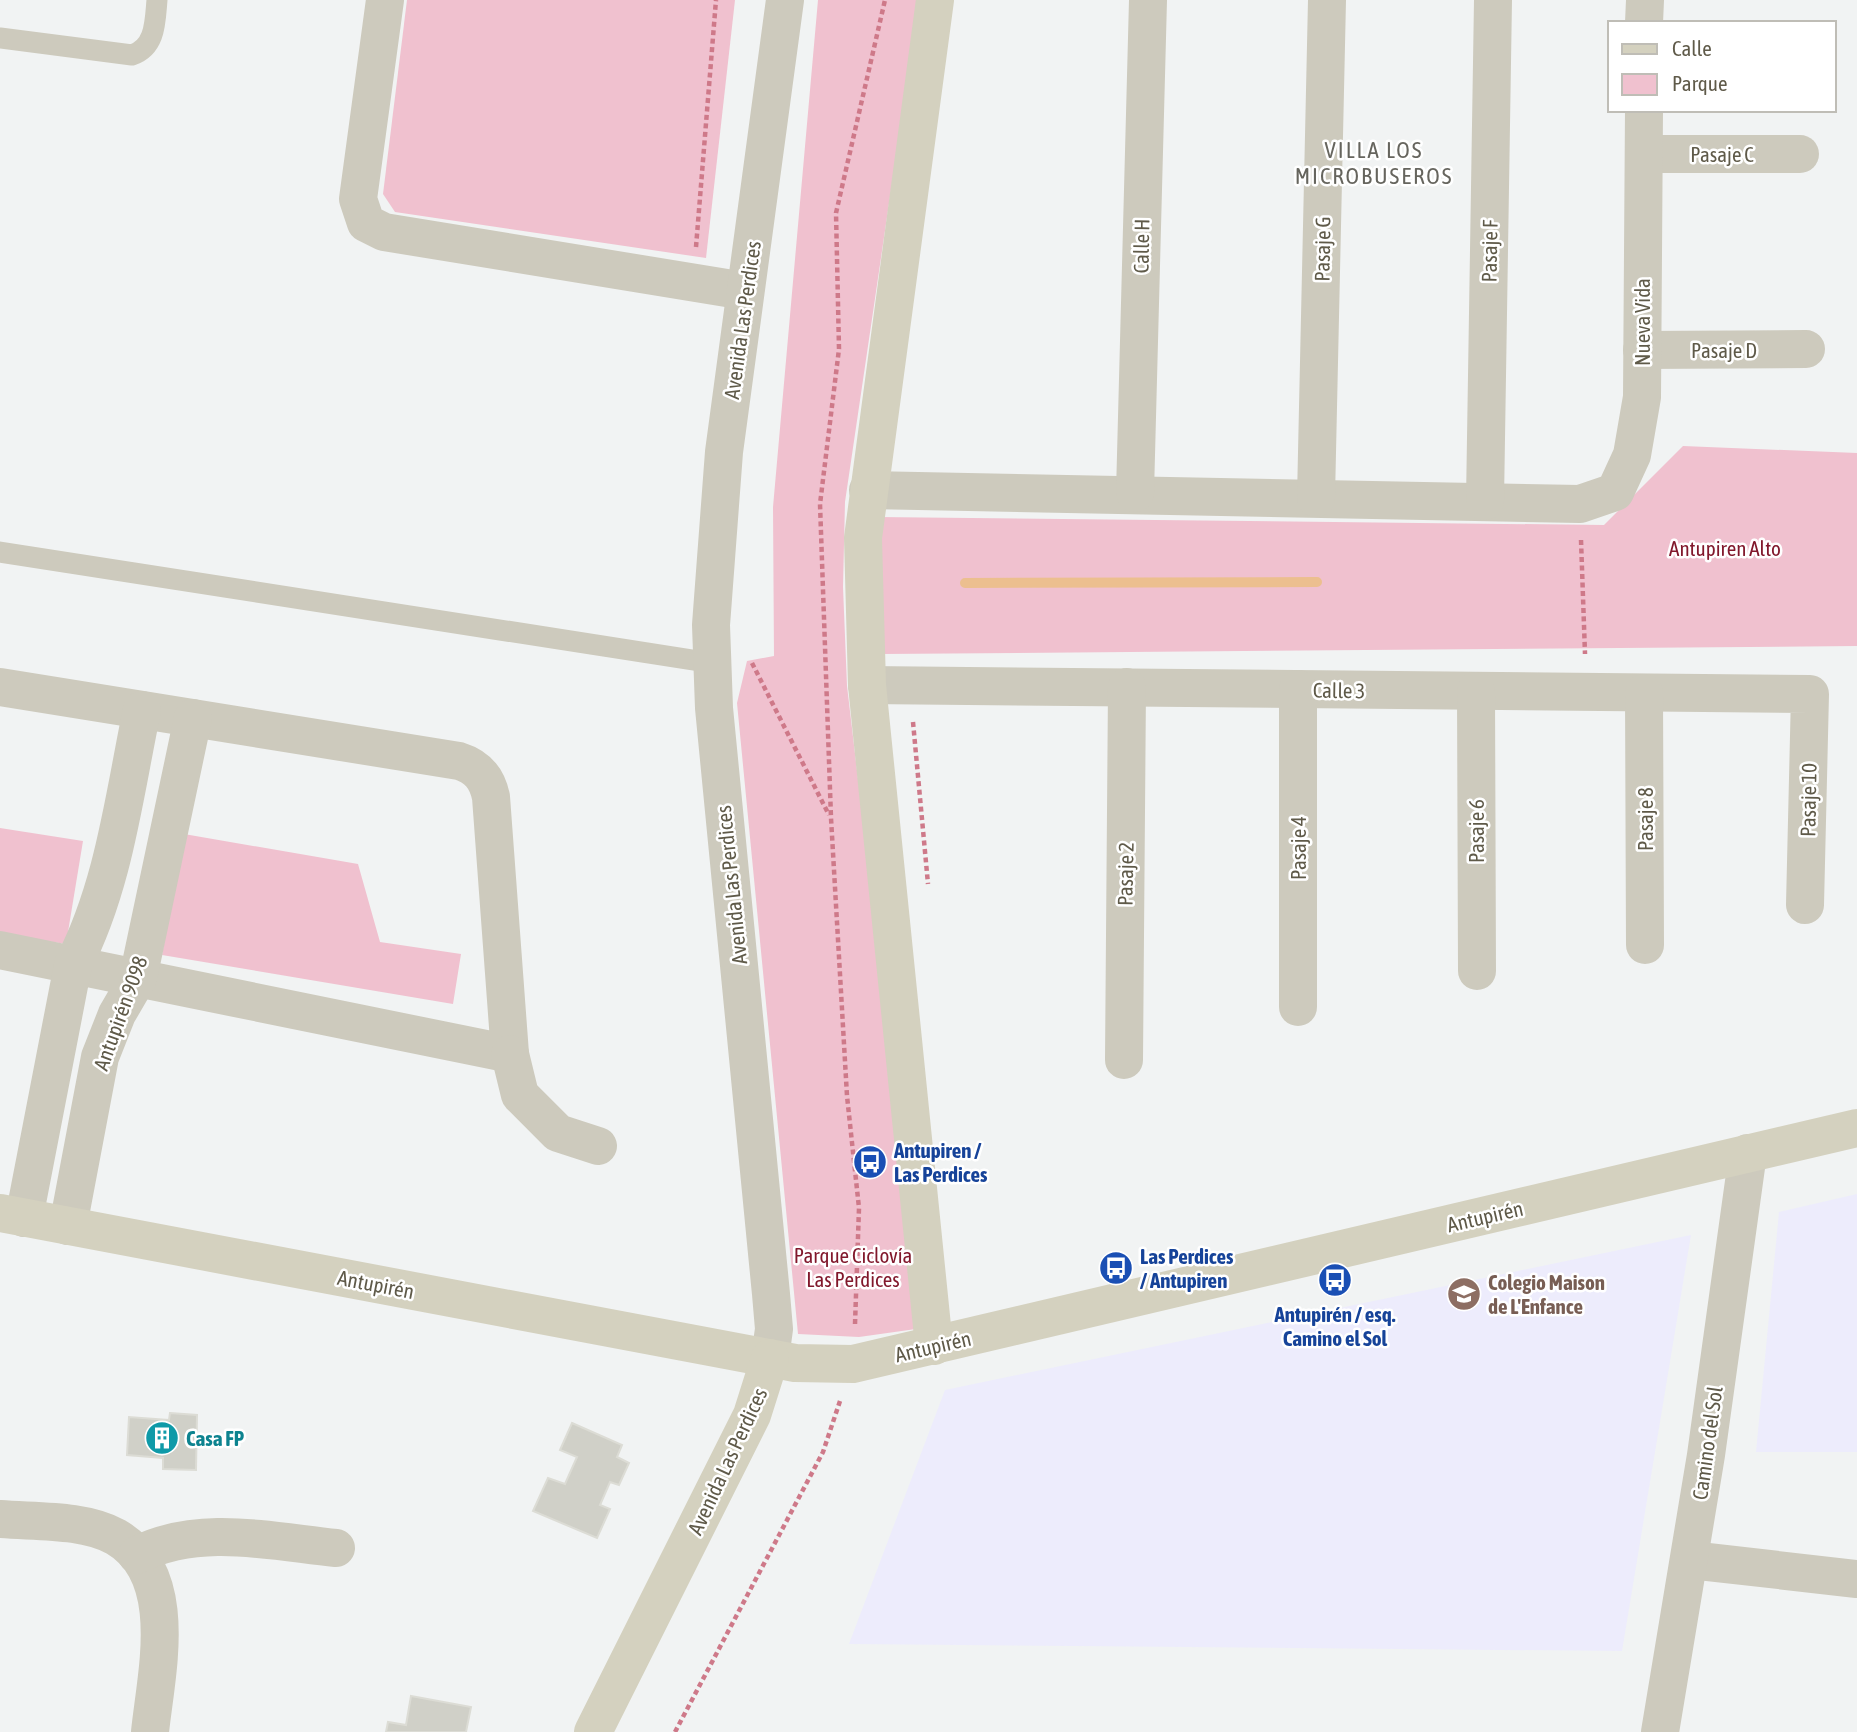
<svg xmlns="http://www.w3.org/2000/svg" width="1857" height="1732" viewBox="0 0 1857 1732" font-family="'Asap Condensed',sans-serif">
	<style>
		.commercial { fill: #edecfc }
		.green { fill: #f0c1cf }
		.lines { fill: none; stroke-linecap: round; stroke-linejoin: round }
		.stream { stroke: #ecbf8f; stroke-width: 10 }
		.building { fill: #d0d0c8; stroke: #dcdcd5; stroke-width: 2 }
		.path { stroke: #ce7989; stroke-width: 4.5; stroke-dasharray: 5 3.5; stroke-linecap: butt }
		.lane { stroke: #cdcabd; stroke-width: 21 }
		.street { stroke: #cdcabd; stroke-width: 38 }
		.secondary { stroke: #d4d1bf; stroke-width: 38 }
		.labels { text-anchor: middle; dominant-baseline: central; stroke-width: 5; stroke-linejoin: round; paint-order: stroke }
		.street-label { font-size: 21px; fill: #5f5a49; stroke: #fff }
		.park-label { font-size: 21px; fill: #81182c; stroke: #fff }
		.transit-label { font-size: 21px; font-weight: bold; fill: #164399; stroke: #fff; text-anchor: start }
		.education-label { font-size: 21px; font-weight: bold; fill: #785e54; stroke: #fff; text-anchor: start }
		.culture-label { font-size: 21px; font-weight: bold; fill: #0d838f; stroke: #fff; text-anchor: start }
		.neighbourhood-label { font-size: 23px; letter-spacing: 2px; fill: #66655e; stroke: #fff }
	</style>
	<rect width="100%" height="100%" fill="#f1f3f3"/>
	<!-- commercial -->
	<g class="commercial">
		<path d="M 1857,1194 L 1857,1452 L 1756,1452 L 1779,1212 Z"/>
		<path d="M 1691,1235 L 1622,1651 L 849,1644 L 945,1390 Z"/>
	</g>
	<!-- green -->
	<g class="green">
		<path d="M 407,0 L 735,0 L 706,258 L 395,212 L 383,194 Z"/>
		<path d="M 818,0 L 919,0 L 845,502 L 843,587 L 847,686 L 923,1328 L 859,1337 L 798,1334 L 737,703 L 747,661 L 774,656 L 773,507 Z"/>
		<path d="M 1683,446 L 1857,453 L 1857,646 L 882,654 L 877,517 L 1604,525 Z"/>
		<path d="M 0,828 L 83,841 L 66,944 L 0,934 Z"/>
		<path d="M 184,834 L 358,864 L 380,942 L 461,954 L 453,1004 L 162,955 Z"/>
	</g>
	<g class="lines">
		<!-- stream -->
		<path class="stream" d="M 965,583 L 1317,582"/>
	</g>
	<!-- building -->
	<g class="building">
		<path d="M 170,1413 L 197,1415 L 196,1470 L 163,1469 L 163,1458 L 127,1455 L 129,1417 L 169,1420 Z"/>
		<path d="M 572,1423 L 622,1445 L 617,1457 L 629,1463 L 619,1485 L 610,1482 L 600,1505 L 610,1509 L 597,1538 L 533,1511 L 548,1478 L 565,1484 L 577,1457 L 560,1450 Z"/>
		<path d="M 411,1696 L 471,1707 L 466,1732 L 386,1732 L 388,1722 L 406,1725 Z"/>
	</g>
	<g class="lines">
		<!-- path -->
		<g class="path">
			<path d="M 696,247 L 716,0"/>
			<path d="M 1581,540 L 1585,654"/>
			<path d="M 752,663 L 829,815"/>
			<path d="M 913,722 L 928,884"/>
			<path d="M 855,1324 L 859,1208 L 847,1096 L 831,818 L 820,504 L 839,349 L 836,213 L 885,0"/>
			<path d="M 675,1732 L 823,1452 L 840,1401"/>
		</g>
		<!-- lane -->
		<g class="lane">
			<path d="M 0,38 L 132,55 C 156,47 155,21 157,0"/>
			<path d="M 0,552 L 712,663"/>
		</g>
		<!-- street -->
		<g class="street">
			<path d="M 385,0 L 358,199 L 366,223 L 384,232 L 745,291"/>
			<path d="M 1644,23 L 1645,0"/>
			<path d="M 1644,154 L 1800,154"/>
			<path d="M 1642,350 L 1806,349"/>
			<path d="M 868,490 L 1580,504 L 1615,492 L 1632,455 L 1642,397 L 1644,110"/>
			<path d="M 1135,493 L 1148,0"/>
			<path d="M 1316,498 L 1327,0"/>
			<path d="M 1485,501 L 1493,0"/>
			<path d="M 867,685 L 1810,694 L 1805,905"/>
			<path d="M 0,687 L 459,761 C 478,767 487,778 491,797 L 510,1054 L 0,950"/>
			<path d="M 1476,691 L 1477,971"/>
			<path d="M 1644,693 L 1645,945"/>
			<path d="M 1298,1007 L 1298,689"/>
			<path d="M 510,1054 L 520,1095 L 558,1133 L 598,1146"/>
			<path d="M 1124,1060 L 1127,687"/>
			<path d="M 24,1218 L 73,965 C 114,886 124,796 142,710"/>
			<path d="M 68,1226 L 100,1057 L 117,1014 L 138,978 L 193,718"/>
			<path d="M 770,1358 L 774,1329 L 771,1294 L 714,708 L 711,625 L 724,452 L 785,0"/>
			<path d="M 0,1519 C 36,1522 84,1519 116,1537 C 181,1575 156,1673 150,1732"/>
			<path d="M 137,1555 C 199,1524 269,1541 336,1548"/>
			<path d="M 1690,1560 L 1857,1579"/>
			<path d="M 1660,1732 L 1706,1455 L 1748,1153"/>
		</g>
		<!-- secondary -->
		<g class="secondary">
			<path d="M 0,1213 L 795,1363 L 853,1364 L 1857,1128"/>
			<path d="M 934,1346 L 867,685 L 863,538 L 935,0"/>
			<path d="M 593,1732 L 752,1415 L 770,1358"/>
		</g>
	</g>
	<!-- icons -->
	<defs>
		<g id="bus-disc" transform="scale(1.75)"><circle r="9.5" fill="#1a4fb4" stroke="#fff"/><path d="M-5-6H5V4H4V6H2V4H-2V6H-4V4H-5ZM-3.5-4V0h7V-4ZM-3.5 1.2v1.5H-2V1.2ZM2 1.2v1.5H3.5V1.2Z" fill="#fff"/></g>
		<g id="school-disc" transform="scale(1.75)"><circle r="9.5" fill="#8d6e63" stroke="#fff"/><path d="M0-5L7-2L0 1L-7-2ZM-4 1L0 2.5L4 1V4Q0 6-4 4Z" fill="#fff"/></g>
		<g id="building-disc" transform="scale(1.75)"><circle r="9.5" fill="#0f9aa8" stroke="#fff"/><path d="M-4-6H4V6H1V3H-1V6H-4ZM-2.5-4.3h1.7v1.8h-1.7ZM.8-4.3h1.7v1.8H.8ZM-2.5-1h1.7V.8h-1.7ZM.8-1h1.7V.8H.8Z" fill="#fff"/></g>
	</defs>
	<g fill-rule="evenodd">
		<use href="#bus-disc" x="870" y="1162"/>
		<use href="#bus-disc" x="1116" y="1268"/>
		<use href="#bus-disc" x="1335" y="1280"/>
		<use href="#school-disc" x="1464" y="1294"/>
		<use href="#building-disc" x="162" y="1438"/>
	</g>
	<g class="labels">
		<!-- street labels -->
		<g class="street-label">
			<text x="1722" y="154">Pasaje C</text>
			<text transform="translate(1141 246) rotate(-89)">Calle H</text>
			<text transform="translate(1322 249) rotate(-89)">Pasaje G</text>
			<text transform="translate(1489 251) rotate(-89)">Pasaje F</text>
			<text transform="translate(742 320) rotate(-82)">Avenida Las Perdices</text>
			<text transform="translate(1642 322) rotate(-90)">Nueva Vida</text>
			<text x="1724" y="350">Pasaje D</text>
			<text transform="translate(1339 690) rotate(1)">Calle 3</text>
			<text transform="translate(1808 800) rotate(-89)">Pasaje 10</text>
			<text transform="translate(1645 819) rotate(-90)">Pasaje 8</text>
			<text transform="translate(1476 831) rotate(-90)">Pasaje 6</text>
			<text transform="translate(1298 848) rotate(-90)">Pasaje 4</text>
			<text transform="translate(1125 874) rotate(-89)">Pasaje 2</text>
			<text transform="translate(731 885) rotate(-96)">Avenida Las Perdices</text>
			<text transform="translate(120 1013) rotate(-70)">Antupirén 9098</text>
			<text transform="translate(1485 1216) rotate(-13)">Antupirén</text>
			<text transform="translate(376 1284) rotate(11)">Antupirén</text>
			<text transform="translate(933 1346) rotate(-13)">Antupirén</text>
			<text transform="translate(1707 1443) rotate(-82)">Camino del Sol</text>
			<text transform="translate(727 1461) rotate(-65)">Avenida Las Perdices</text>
		</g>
		<!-- park labels -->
		<g class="park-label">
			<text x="1725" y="548">Antupiren Alto</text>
			<text x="853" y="1255">Parque Ciclovía<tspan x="853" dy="24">Las Perdices</tspan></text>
		</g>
		<!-- transit labels -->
		<g class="transit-label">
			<text x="894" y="1150">Antupiren /<tspan x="894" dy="24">Las Perdices</tspan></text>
			<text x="1140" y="1256">Las Perdices<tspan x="1140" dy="24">/ Antupiren</tspan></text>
			<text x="1335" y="1314" text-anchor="middle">Antupirén / esq.<tspan x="1335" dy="24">Camino el Sol</tspan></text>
		</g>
		<!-- education labels -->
		<g class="education-label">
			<text x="1488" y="1282">Colegio Maison<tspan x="1488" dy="24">de L'Enfance</tspan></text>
		</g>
		<!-- culture labels -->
		<g class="culture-label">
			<text x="186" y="1438">Casa FP</text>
		</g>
		<!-- neighbourhood labels -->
		<g class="neighbourhood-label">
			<text x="1374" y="150">VILLA LOS<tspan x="1374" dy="26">MICROBUSEROS</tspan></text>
		</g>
	</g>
	<!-- legend -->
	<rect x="1608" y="21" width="228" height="91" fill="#ffffff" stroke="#bfbdb6" stroke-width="2"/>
	<rect x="1622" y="44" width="35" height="10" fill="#d4d1bf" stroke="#bfbdb6" stroke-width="2"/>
	<text x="1672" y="56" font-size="21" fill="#5f5a49">Calle</text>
	<rect x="1622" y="74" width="35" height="21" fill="#f0c1cf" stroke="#bfbdb6" stroke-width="2"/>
	<text x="1672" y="91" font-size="21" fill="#5f5a49">Parque</text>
</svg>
